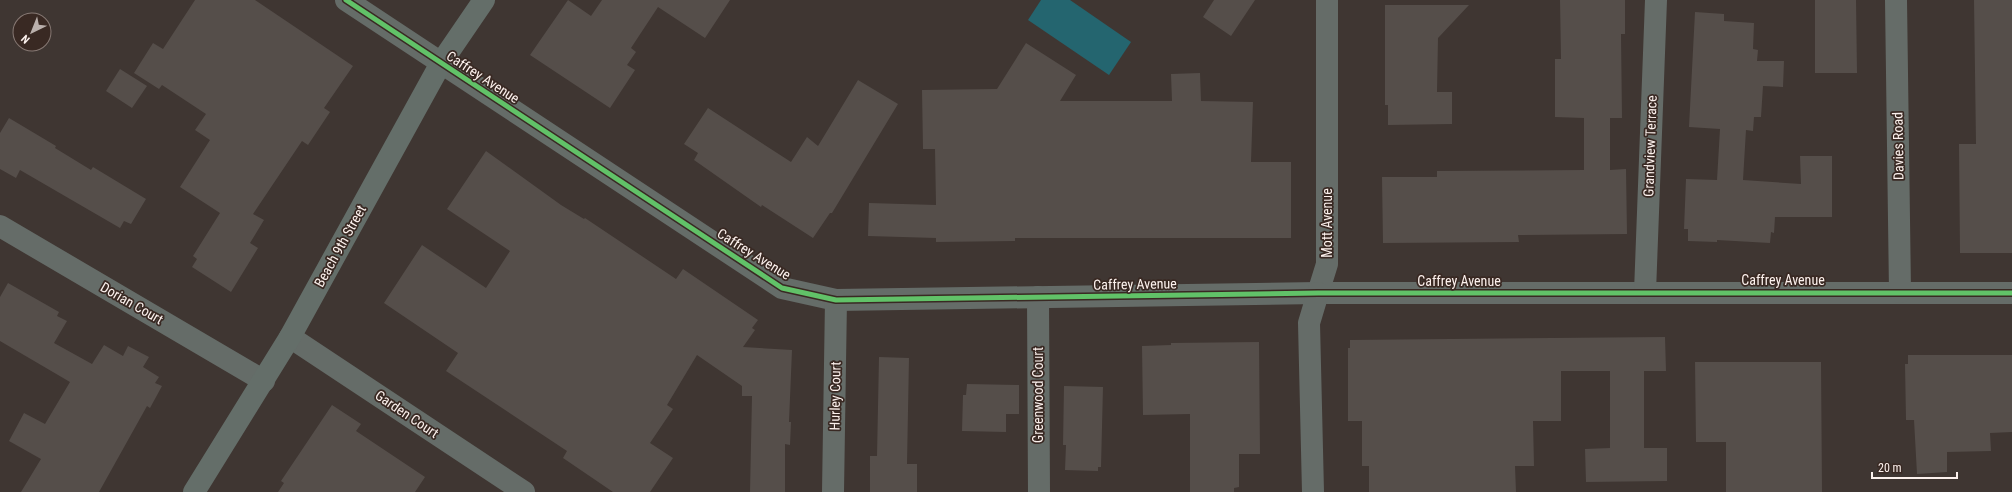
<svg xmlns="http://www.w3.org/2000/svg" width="2012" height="492" viewBox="0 0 2012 492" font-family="'Roboto Condensed',sans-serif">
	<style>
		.water { fill: #24656f }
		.building { fill: #554e4a }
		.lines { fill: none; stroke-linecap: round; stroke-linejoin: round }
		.minor { stroke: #656c68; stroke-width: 22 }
		.tertiary { stroke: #656c68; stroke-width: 22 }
		.secondary { stroke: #646e69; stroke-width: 22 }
		.cycleway-casing { stroke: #392923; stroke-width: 8 }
		.cycleway { stroke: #61c268; stroke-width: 5 }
		.labels { text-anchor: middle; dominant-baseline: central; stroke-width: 3.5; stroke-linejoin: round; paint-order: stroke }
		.street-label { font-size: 14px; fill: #fcf1ed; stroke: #392923 }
	</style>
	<rect width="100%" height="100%" fill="#3f3632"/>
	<!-- water -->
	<path class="water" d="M 1041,0 L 1070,0 L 1131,42 L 1109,75 L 1028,20 Z"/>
	<!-- building -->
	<g class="building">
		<path d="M 195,0 L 255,0 L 353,66 L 324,108 L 330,112 L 308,145 L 302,141 L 253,214 L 264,220 L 250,243 L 258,248 L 231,292 L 192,267 L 197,259 L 193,256 L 220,213 L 180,187 L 210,140 L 195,130 L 206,114 L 162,85 L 159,89 L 134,73 L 153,43 L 163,49 Z"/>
		<path d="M 568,0 L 591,16 L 602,0 L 730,0 L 705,38 L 658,7 L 631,48 L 636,52 L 627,65 L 635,70 L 610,108 L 530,55 Z"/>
		<path d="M 1214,0 L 1255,0 L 1231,36 L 1203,17 Z"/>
		<path d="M 1560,0 L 1625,0 L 1625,34 L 1621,34 L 1622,118 L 1610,118 L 1610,170 L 1626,169 L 1627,234 L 1518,235 L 1519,242 L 1383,243 L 1382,177 L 1437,177 L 1437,171 L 1584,170 L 1584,118 L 1555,117 L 1555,59 L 1561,59 Z"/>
		<path d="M 1815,0 L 1856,0 L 1857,73 L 1815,73 Z"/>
		<path d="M 1974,0 L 2012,0 L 2012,253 L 1960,253 L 1959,144 L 1976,144 Z"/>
		<path d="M 1385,5 L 1469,5 L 1438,38 L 1437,92 L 1452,92 L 1452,124 L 1388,125 L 1388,105 L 1385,105 Z"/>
		<path d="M 1695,12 L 1724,14 L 1724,21 L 1754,23 L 1753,49 L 1758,50 L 1757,61 L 1784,61 L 1783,87 L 1763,86 L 1761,117 L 1754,117 L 1753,131 L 1746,130 L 1743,180 L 1801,184 L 1800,156 L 1832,156 L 1832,217 L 1775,217 L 1774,233 L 1771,232 L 1770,243 L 1717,240 L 1717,242 L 1688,241 L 1688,229 L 1684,229 L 1686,179 L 1717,180 L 1720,129 L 1689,127 Z"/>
		<path d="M 1026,43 L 1076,75 L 1060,101 L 1172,101 L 1171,74 L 1200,73 L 1201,101 L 1253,102 L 1251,162 L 1291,162 L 1291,238 L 1015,238 L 1015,241 L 936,242 L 936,238 L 868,236 L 869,203 L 936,205 L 935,149 L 923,149 L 922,90 L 997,89 Z"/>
		<path d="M 120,69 L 147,86 L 132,108 L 106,91 Z"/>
		<path d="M 858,80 L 898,104 L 832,213 L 830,213 L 813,238 L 762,205 L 761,207 L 694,160 L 698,153 L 684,144 L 708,108 L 791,162 L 807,137 L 818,146 Z"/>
		<path d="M 9,118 L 56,146 L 55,148 L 91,170 L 93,167 L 146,199 L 131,224 L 124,221 L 120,228 L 20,170 L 16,178 L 0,169 L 0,133 Z"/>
		<path d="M 486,151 L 561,205 L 584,219 L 585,218 L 676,279 L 683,269 L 758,320 L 752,328 L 755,330 L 743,347 L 792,350 L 789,422 L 791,422 L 790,445 L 785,444 L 785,492 L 750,492 L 752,396 L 742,396 L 742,386 L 697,355 L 667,405 L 673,409 L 650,443 L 673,458 L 650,492 L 613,492 L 563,458 L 567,451 L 446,371 L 458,353 L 384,303 L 422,245 L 486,288 L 510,251 L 447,209 Z"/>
		<path d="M 8,283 L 59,312 L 57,316 L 67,321 L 54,343 L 92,364 L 104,345 L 123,356 L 128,346 L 149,357 L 143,367 L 159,377 L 155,383 L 162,386 L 150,408 L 147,406 L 99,492 L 21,492 L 41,459 L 9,441 L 24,413 L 45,424 L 70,382 L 0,341 L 0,297 Z"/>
		<path d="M 1665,337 L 1666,371 L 1644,371 L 1644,448 L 1667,448 L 1667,481 L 1586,482 L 1585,449 L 1610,448 L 1610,371 L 1561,371 L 1561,421 L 1533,421 L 1534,466 L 1515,466 L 1516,492 L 1369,492 L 1369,466 L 1362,466 L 1362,421 L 1348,421 L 1348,348 L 1350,348 L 1350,340 Z"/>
		<path d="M 1259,342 L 1260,454 L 1239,454 L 1239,487 L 1234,488 L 1234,492 L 1190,492 L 1190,414 L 1143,415 L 1142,346 L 1171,345 L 1171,343 Z"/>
		<path d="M 1908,355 L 2012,355 L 2012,432 L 1990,433 L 1991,451 L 1947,452 L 1947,472 L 1917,474 L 1914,420 L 1906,420 L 1905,364 L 1908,364 Z"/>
		<path d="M 879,357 L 909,358 L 907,464 L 917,464 L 917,492 L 870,492 L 870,456 L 877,456 Z"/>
		<path d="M 1695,362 L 1821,362 L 1822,492 L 1726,492 L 1726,442 L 1696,442 Z"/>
		<path d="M 967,384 L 1019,385 L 1019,414 L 1006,414 L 1006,432 L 962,431 L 963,395 L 966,395 Z"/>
		<path d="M 1064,386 L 1103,387 L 1101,467 L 1098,467 L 1098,471 L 1065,470 L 1066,445 L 1063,445 Z"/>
		<path d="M 332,405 L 361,424 L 356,431 L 425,477 L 415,492 L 278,492 L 284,483 L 281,481 Z"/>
	</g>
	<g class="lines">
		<!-- minor -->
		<g class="minor">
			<path d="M 346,0 L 782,288 L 836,300 L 1318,293 L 2012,293"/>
			<path d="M 1896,0 L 1900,292"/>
			<path d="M 0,226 L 264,381"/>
			<path d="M 1645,292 L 1656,0"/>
			<path d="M 1318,293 L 1327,264 L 1327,0"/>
			<path d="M 1038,297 L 1039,492"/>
			<path d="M 290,337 L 524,492"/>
			<path d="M 833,492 L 836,300"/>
		</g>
		<!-- tertiary -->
		<path class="tertiary" d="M 1313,492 L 1309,323 L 1318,293"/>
		<!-- secondary -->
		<path class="secondary" d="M 194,492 L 290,337 L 441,63 L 484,0"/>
		<!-- cycleway casing -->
		<g class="cycleway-casing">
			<path id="cycleway" d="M 346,0 L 782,288 L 836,300 L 1318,293 L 2012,293"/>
		</g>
		<!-- cycleway -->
		<use href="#cycleway" class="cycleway"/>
	</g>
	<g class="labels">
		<!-- street labels -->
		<g class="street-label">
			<text transform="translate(483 77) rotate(33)">Caffrey Avenue</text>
			<text transform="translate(1650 146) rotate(-88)">Grandview Terrace</text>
			<text transform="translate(1898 146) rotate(-91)">Davies Road</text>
			<text transform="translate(1327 223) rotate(-90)">Mott Avenue</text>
			<text transform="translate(340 246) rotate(-61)">Beach 9th Street</text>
			<text transform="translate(754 254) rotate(32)">Caffrey Avenue</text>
			<text x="1783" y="280">Caffrey Avenue</text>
			<text x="1459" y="281">Caffrey Avenue</text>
			<text transform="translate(1135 284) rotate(-1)">Caffrey Avenue</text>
			<text transform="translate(132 303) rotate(30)">Dorian Court</text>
			<text transform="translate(1038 395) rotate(-90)">Greenwood Court</text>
			<text transform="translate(835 396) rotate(-89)">Hurley Court</text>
			<text transform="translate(407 414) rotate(34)">Garden Court</text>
		</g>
	</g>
	<!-- north arrow -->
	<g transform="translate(32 32) rotate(223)"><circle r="19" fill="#392923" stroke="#877974"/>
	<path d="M0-3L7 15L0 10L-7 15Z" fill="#bab0ac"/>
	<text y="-6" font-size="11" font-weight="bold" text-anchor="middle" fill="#fcf1ed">N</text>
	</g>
	<!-- scale -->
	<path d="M1872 472v6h85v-6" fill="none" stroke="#fcf1ed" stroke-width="2"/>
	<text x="1878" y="472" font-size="12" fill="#fcf1ed" stroke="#392923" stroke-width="3" paint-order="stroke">20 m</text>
</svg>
